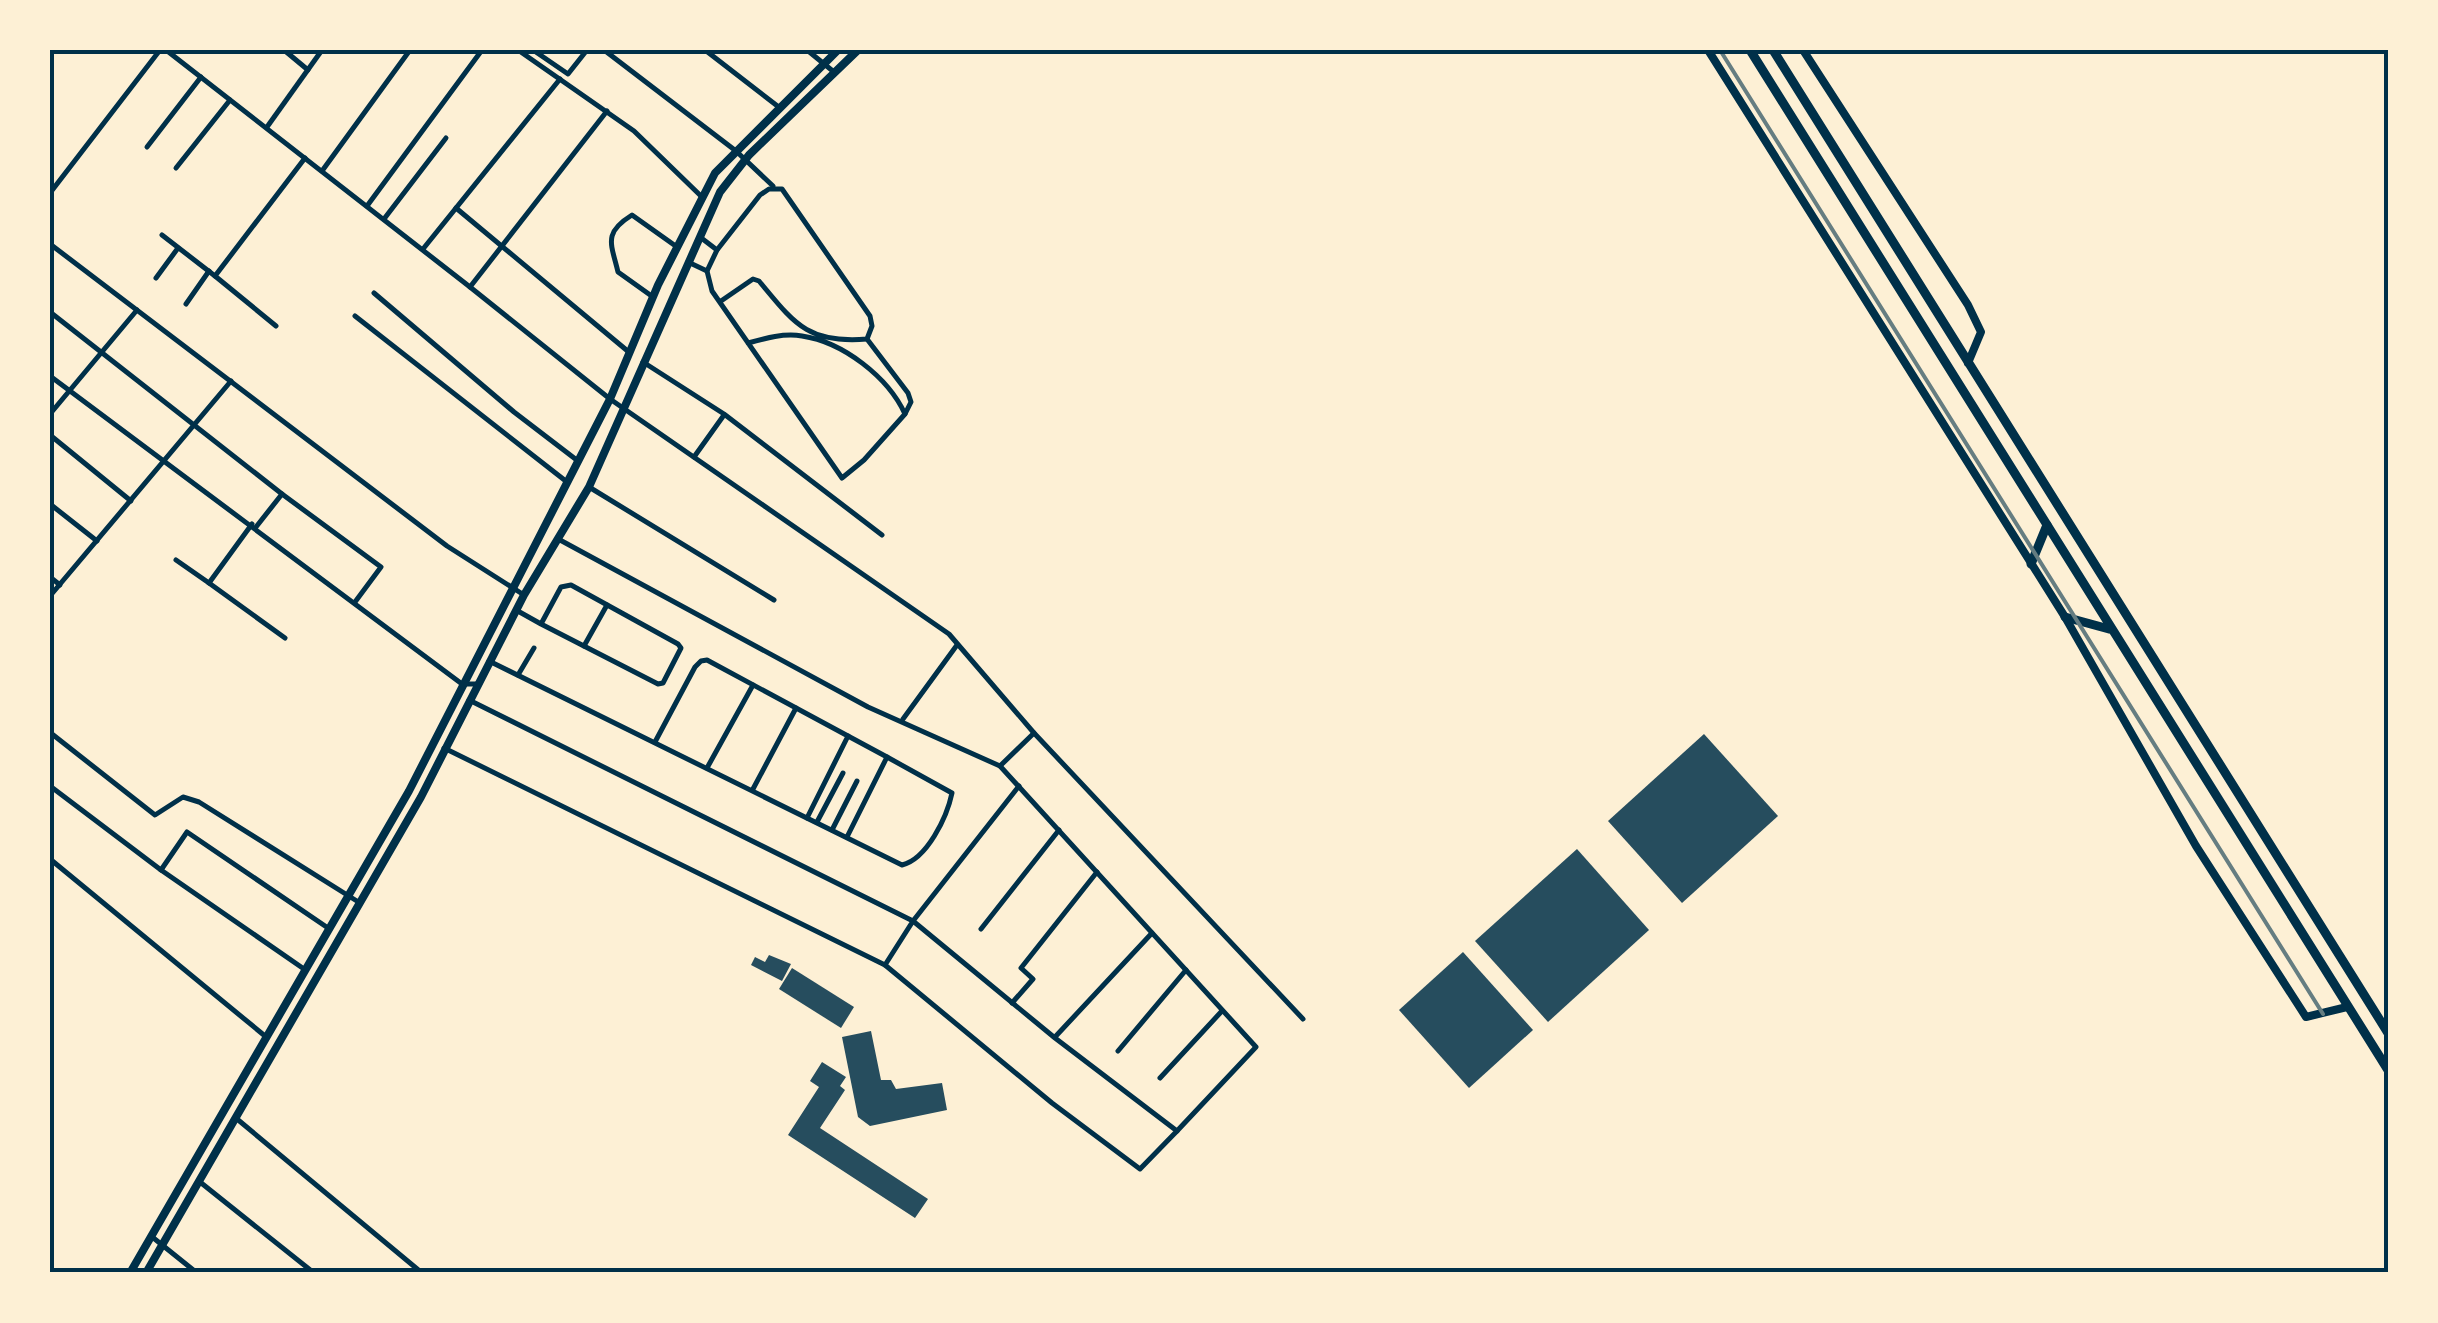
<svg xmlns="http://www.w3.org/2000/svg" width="2438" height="1323" viewBox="0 0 2438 1323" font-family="'DM Sans',sans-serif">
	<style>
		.building { fill: #264d5e }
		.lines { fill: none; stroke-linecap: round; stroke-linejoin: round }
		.minor { stroke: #003049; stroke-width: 5 }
		.secondary { stroke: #003049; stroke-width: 8 }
		.trunk { stroke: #003049; stroke-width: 9 }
		.rail { stroke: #657d81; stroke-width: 4 }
		.neatline { fill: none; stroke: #003049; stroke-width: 4 }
	</style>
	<rect width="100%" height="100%" fill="#fdf0d5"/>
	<!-- building -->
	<g class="building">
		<path d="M 1704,734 L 1778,816 L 1682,903 L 1608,821 Z"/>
		<path d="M 1577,849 L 1649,930 L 1548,1022 L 1475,941 Z"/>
		<path d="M 1463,952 L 1533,1030 L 1469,1088 L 1399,1010 Z"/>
		<path d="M 769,955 L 791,964 L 782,981 L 751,965 L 755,957 L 765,962 Z"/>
		<path d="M 792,968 L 854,1007 L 841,1028 L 779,989 Z"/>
		<path d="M 871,1031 L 881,1080 L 891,1080 L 896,1089 L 942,1083 L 947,1110 L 870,1126 L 858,1117 L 842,1037 Z"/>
		<path d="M 822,1062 L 846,1077 L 840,1086 L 845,1090 L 820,1128 L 928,1199 L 915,1218 L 788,1135 L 819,1087 L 810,1081 Z"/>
	</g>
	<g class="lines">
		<!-- minor -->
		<g class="minor">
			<path d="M 166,50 L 470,287 L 607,111"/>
			<path d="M 284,50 L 308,70"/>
			<path d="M 518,50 L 634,131 L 703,198"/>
			<path d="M 533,50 L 568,74 L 587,50"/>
			<path d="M 604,50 L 736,151 L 773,186"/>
			<path d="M 705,50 L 780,108"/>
			<path d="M 807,50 L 834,72"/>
			<path d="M 267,127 L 322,50"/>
			<path d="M 147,147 L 201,77"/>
			<path d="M 176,168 L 230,100"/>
			<path d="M 322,171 L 410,50"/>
			<path d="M 50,193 L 160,50"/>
			<path d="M 367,206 L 482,50"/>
			<path d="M 456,208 L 630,353"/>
			<path d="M 384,219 L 446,138"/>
			<path d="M 162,235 L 215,276"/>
			<path d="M 700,237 L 717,250"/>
			<path d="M 50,244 L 447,546 L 524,595"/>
			<path d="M 423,249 L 560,79"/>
			<path d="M 688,262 L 707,271"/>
			<path d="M 156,278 L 178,248"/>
			<path d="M 470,287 L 610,399 L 949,634 L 1034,733 L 1303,1019"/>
			<path d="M 374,293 L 514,412 L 578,461"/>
			<path d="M 653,297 L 618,272 C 611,243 603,233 632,215 L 677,247"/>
			<path d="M 721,301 L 753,279 L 759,281 C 794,323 807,344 867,339 L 872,326 L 870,316 L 782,189 L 769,189 L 760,195 L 717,250 L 707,271 L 712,291 L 842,478 L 864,460 L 905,414 C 888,377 843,342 802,336 C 784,333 766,338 748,343"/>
			<path d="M 186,304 L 209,271"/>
			<path d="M 50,312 L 282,494 L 256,527"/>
			<path d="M 355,316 L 567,482"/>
			<path d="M 276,326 L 215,276 L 305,158"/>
			<path d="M 867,339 L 908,393 L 911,402 L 905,414"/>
			<path d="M 643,362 L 724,414 L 882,535"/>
			<path d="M 50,376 L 462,684 L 477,684"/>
			<path d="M 50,414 L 137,310"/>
			<path d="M 50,435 L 131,501"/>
			<path d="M 694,457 L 724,415"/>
			<path d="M 589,487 L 774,600"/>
			<path d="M 282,494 L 381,567 L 355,602"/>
			<path d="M 50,504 L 97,541"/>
			<path d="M 252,524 L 209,583 L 285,638"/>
			<path d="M 560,540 L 868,707 L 1000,766 L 1034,733"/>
			<path d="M 176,560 L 209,583"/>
			<path d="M 50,577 L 60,585"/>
			<path d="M 50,596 L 231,381"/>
			<path d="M 516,610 L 541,624 L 561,587 L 571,585 L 678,644 L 681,648 L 663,683 L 658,684 L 541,624"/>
			<path d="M 584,646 L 607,605"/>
			<path d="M 489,661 L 902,865 C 927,859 947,817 952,793 L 887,757 L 847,837"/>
			<path d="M 518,675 L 534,648"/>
			<path d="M 469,700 L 913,921 L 885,965 L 1052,1103 L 1140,1169 L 1177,1131 L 1055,1038 L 913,921 L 1019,786"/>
			<path d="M 903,719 L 957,645"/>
			<path d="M 52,734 L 155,815 L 183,797 L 199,802 L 360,903"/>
			<path d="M 848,736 L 887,757"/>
			<path d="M 655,742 L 695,667 L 701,661 L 707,660 L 848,736 L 807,818"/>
			<path d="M 444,748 L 885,965"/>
			<path d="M 1000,766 L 1256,1047 L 1177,1131"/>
			<path d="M 707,768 L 753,685"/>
			<path d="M 50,786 L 161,870 L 304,969"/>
			<path d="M 753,789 L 796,708"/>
			<path d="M 817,822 L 843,773"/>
			<path d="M 832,830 L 857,781"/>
			<path d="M 50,859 L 265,1036"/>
			<path d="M 161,870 L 187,832 L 328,928"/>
			<path d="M 981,929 L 1059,830"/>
			<path d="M 1012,1003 L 1033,979 L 1021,968 L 1097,872"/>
			<path d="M 1055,1037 L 1152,933"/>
			<path d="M 1118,1051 L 1186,970"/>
			<path d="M 1160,1078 L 1221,1012"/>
			<path d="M 237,1119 L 422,1273"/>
			<path d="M 200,1182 L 314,1273"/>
			<path d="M 151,1236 L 197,1273"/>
		</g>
		<!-- secondary -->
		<g class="secondary">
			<path d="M 1708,50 L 2065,617 L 2196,846 L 2306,1017 L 2347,1007"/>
			<path d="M 1803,50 L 1968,305 L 1981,332 L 1968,363"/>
			<path d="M 130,1273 L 409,791 L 610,399 L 658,285 L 715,173 L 838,50"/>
			<path d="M 146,1273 L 421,797 L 524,595 L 589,487 L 720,192 L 749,155 L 858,50"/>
		</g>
		<!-- trunk -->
		<g class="trunk">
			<path d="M 1750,50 L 2388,1070"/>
			<path d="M 1773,50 L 2388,1033"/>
			<path d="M 2031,564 L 2047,525"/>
			<path d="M 2065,617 L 2109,629"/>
		</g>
		<!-- rail -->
		<path class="rail" d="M 1720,50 L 2323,1014"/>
	</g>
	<!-- border -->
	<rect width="2438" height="1323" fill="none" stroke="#fdf0d5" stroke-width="105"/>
	<rect x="52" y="52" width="2334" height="1218" class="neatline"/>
</svg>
